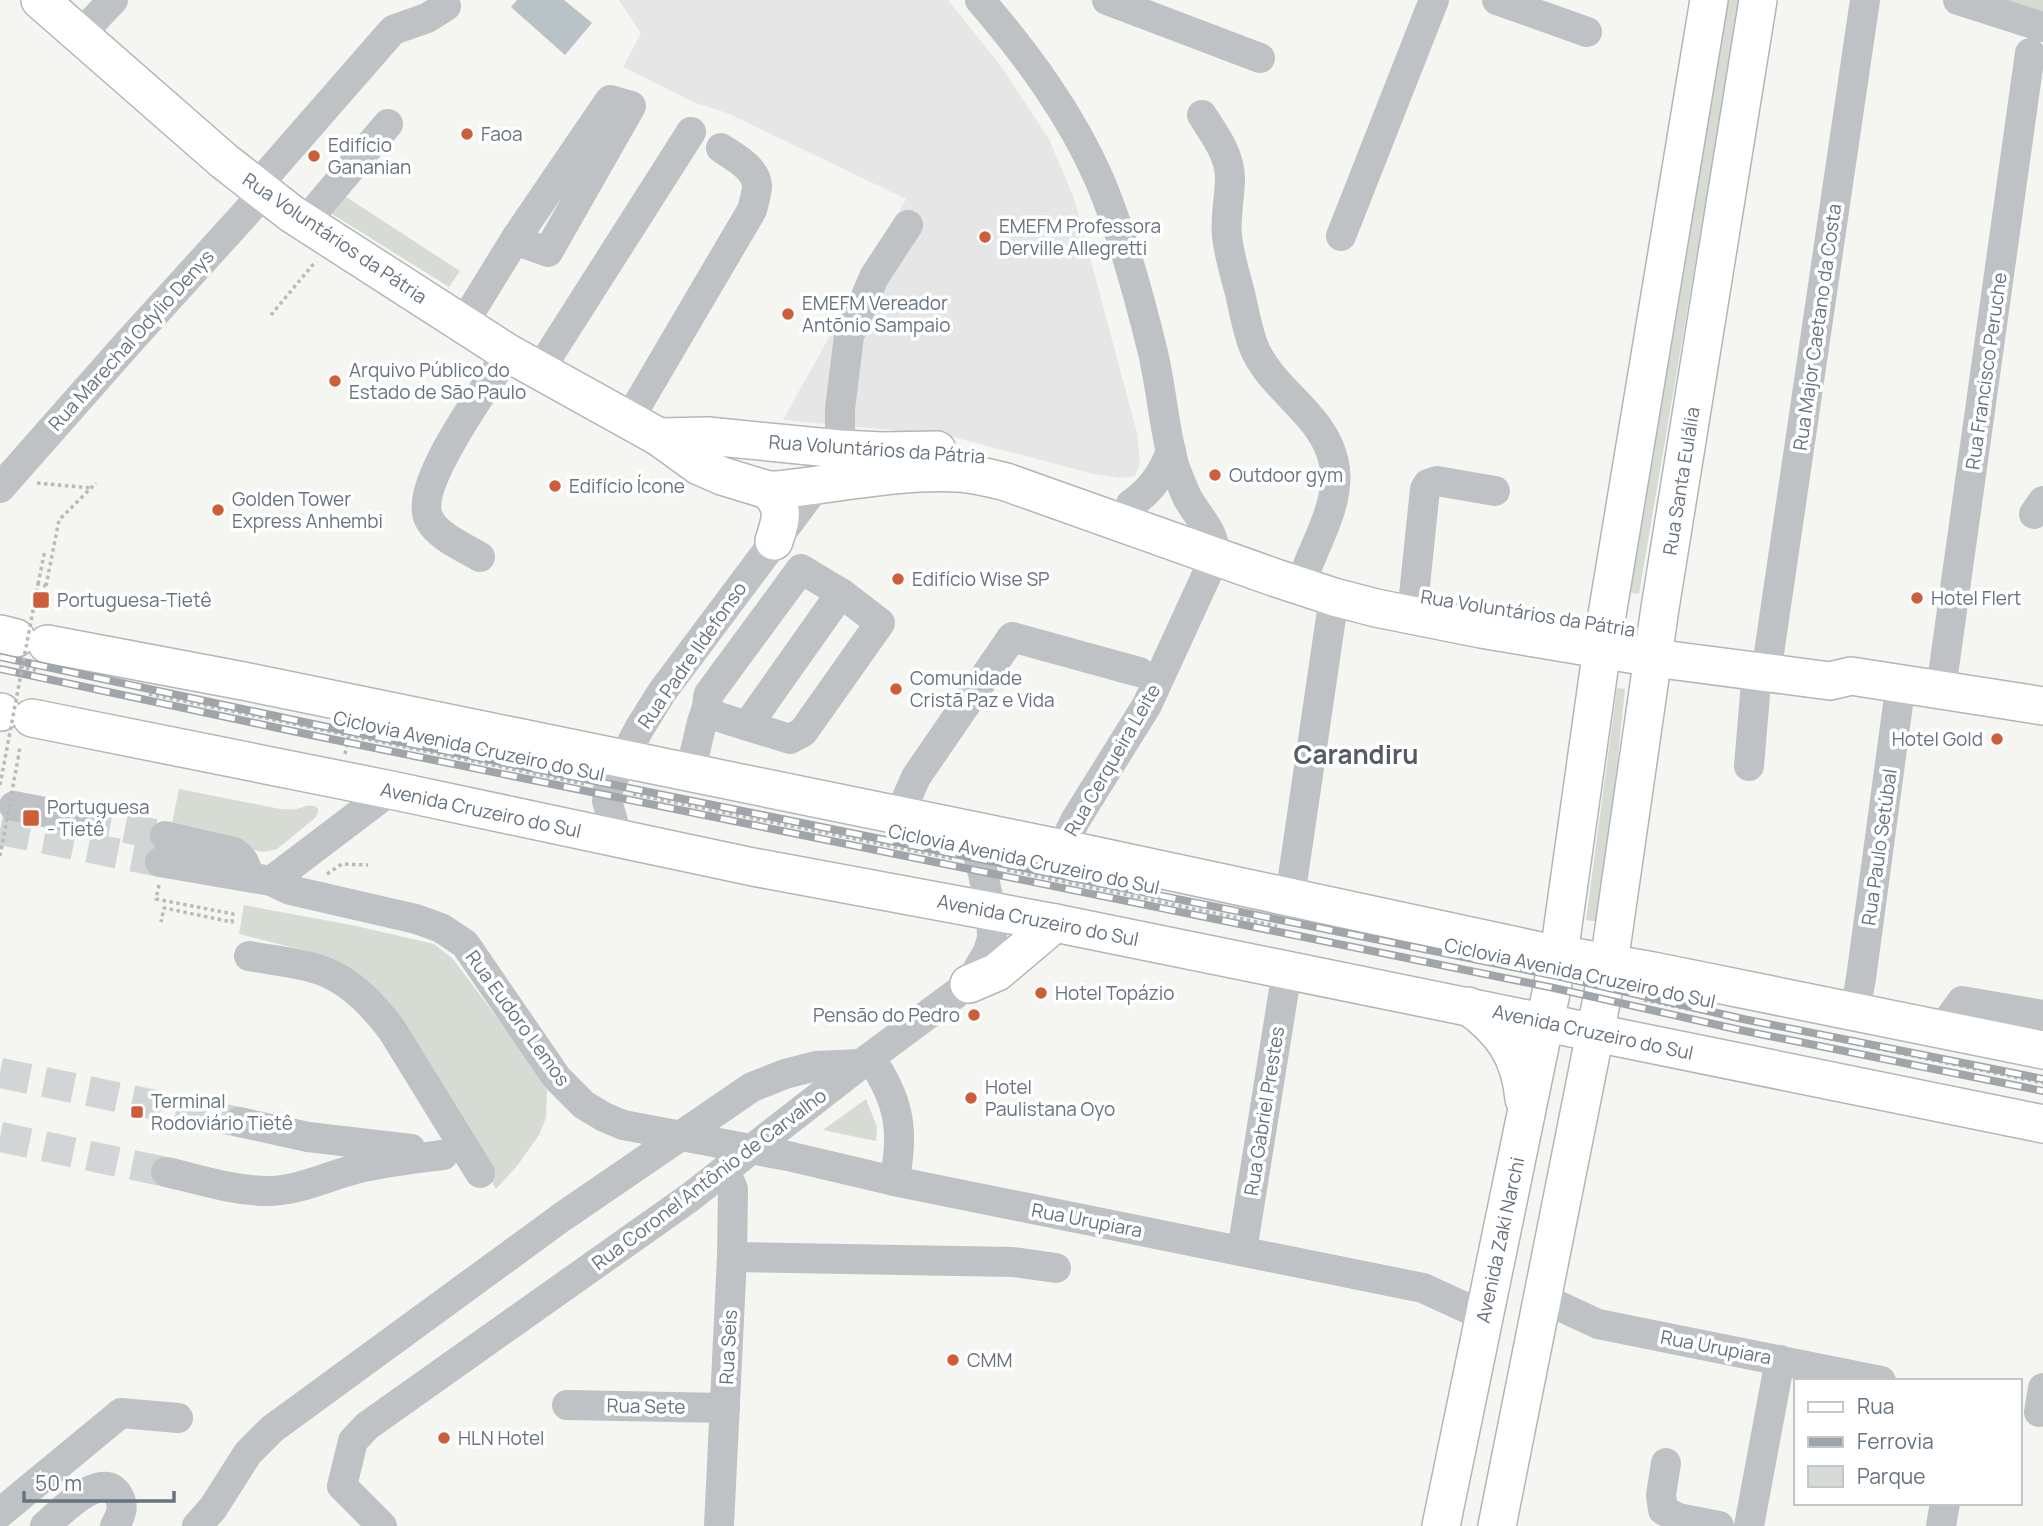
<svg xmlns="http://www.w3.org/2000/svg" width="2043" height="1526" viewBox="0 0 2043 1526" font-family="Manrope,sans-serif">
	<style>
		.built { fill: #e5e6e5 }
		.green { fill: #d6dbd3 }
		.water { fill: #b9c2c7 }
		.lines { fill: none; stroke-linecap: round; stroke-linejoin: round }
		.minor-tunnel { stroke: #d2d5d5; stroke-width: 30; stroke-dasharray: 30 15; stroke-linecap: butt }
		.major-casing { stroke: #b2b6b9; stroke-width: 40 }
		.path { stroke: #b8bbbc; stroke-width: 3.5; stroke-dasharray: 3.5 3.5; stroke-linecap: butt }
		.minor { stroke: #bec2c5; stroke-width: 30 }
		.major { stroke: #fff; stroke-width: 37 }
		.rail-casing { stroke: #a0a5aa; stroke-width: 8 }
		.rail { stroke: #fff; stroke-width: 5; stroke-dasharray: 16; stroke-linecap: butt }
		.path-bridge { stroke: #b8bbbc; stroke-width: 3.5; stroke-dasharray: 3.5 3.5; stroke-linecap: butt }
		.poi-dot { fill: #cd5e39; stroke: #fff; stroke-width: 2.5 }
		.labels { text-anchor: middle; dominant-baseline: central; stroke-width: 7; stroke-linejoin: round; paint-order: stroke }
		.poi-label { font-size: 19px; fill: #67747f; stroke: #fff; text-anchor: start }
		.street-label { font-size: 19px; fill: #67747f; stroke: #fff }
		.district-label { font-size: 26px; font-weight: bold; fill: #545d65; stroke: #fff }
	</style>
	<rect width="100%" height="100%" fill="#f5f5f2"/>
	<!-- built -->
	<path class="built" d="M 619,0 L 948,0 L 1000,65 L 1049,139 L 1074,198 L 1137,433 L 1140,463 L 1135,476 L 1121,478 L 1094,474 L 946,435 L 783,420 L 906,199 L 727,113 L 693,102 L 623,67 L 641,33 Z"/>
	<!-- green -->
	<g class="green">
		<path d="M 1724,0 L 1740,0 L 1639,594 L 1627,592 Z"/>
		<path d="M 1997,0 L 2043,0 L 2043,15 Z"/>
		<path d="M 323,182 L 460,271 L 449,287 L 308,199 Z"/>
		<path d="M 1617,688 L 1625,689 L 1601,922 L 1586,920 Z"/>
		<path d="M 179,789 L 280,809 C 285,809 292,810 297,809 C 305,807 309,803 318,808 L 318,813 L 315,818 L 277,849 L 264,852 L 170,833 Z"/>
		<path d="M 244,905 L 356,926 L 434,944 L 453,959 L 534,1067 L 547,1091 L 546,1118 L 539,1135 L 517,1166 L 496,1189 L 396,1024 L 339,962 L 322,955 L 239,934 Z"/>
		<path d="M 866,1099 L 877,1127 L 876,1141 L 823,1130 Z"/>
	</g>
	<!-- water -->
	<path class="water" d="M 517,0 L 564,0 L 592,23 L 565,55 L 511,7 Z"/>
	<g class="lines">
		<!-- minor-tunnel -->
		<g class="minor-tunnel">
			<path d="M 81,819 L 165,836"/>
			<path d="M 0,830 L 160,862"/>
			<path d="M 0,1073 L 239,1122"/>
			<path d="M 0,1137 L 166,1172"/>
		</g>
		<!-- major casing -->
		<g class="major-casing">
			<g id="major">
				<path d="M 40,0 L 224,161 L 292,214 L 508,353 L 659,437 L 699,466 L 722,476 L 768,490 L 776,490 C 836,484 898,470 958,473 C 975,474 990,478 1006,482 L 1276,578 L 1334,597 L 1376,608 L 1481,629 L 1654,658 L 1830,681 L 1851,676 L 2043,706"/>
				<path d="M 659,437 L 708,436 L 840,449 L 883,451 L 937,450"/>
				<path d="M 768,490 C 786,509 781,518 774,541"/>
				<path d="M 0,634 L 16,638"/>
				<path d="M 47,644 L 243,681 L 1093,855 L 1540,951 L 1653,971 L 2043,1050"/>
				<path d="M 0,712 L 1,712"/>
				<path d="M 32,718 L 391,790 L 753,867 L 1055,923 L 2043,1124"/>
				<path d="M 969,984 L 997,972 L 1055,923"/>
				<path d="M 1468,1006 C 1503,1031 1520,1056 1524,1099"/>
				<path d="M 1441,1526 L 1559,954 L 1605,627 L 1709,0"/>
				<path d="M 1497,1526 L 1609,963 L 1660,608 L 1758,0"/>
			</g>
		</g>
		<!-- path -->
		<g class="path">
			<path d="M 271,315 L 316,261"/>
			<path d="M 37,483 L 91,488"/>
			<path d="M 38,584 L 45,550"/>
			<path d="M 46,586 L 59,520 L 96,483"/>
			<path d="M 19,667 L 36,670"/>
			<path d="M 149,694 L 584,784"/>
			<path d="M 345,754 L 349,734"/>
			<path d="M 18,759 L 20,746"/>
			<path d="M 633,794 L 954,859"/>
			<path d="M 1007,870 L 1277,926"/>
			<path d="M 327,874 L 342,864 L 368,865"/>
			<path d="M 159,885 L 156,899 L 233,914 L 232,922 L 164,908 L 161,922"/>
			<path d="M 1644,1000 L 2043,1083"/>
		</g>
		<!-- minor -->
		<g class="minor">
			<path d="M 980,0 C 1027,55 1071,114 1100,181 C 1123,236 1139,295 1153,353 C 1162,391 1164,431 1175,468 C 1179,478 1183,488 1187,497 C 1198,518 1218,533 1214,559 L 1147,705 L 1076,819 L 1061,849"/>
			<path d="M 1107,0 L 1260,58"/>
			<path d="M 1497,0 L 1587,32"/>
			<path d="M 1958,0 L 2043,27"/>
			<path d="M 79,36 L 113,0"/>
			<path d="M 610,100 L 631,106 L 548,252 L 523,243 L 516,238 Z"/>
			<path d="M 1202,115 C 1214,134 1229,153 1230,177 C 1230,197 1225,216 1227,236 C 1229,255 1235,275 1240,293 C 1244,311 1247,328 1253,345 C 1271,391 1324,413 1334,463 C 1341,497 1321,533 1308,565"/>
			<path d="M 256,187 L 393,30 L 427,18 L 446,6"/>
			<path d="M 305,222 L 388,124"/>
			<path d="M 1341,236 L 1434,0"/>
			<path d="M 463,324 L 516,238"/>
			<path d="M 539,371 L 691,132"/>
			<path d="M 628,421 L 752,210 C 754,202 757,193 757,186 C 756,168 734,157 721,148"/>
			<path d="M 840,449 L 840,409 L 849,336 L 874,277 L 908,225"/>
			<path d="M 0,488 L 128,343 L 264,193"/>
			<path d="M 1131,504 C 1151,491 1163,473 1171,451"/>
			<path d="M 2034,514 L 2043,501"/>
			<path d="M 480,557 C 464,547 438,537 429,519 C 412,485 489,384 508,353"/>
			<path d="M 801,569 L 841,593 L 880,623 L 803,732 L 790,739 L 719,717 C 709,712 705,705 709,694 Z"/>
			<path d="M 1414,595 L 1425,489 L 1428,484 L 1437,481 L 1495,491"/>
			<path d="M 1769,653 L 1865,0"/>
			<path d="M 1941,689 L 2030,53"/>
			<path d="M 747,726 L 841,593"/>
			<path d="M 1749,766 L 1757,671"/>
			<path d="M 690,773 L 702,722 L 707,707"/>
			<path d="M 14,806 L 81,819"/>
			<path d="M 899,816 L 916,777 L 1012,637 L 1139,672"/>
			<path d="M 165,836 L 234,852 C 244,858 246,866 249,877"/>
			<path d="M 618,839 L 607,801 L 608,789 L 639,729 L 662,692 L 816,486"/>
			<path d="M 160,862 L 271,881 L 290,890 L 416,919 L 441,928 L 465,944 L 557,1078 L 584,1105 L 604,1117 L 623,1125 L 788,1156 L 894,1181 L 1423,1288 L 1484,1316"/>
			<path d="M 271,881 L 391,790"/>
			<path d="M 1290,897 L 1334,597"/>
			<path d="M 249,956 C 270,960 303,963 323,971 C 352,982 374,1006 392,1030 L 480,1173"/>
			<path d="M 1855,1011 L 1861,978 L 1901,682"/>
			<path d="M 1942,1029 L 1962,1001 L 2043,1015"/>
			<path d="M 870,1058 C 899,1099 905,1131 894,1181"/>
			<path d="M 239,1122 L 308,1137 L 411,1149"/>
			<path d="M 166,1172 C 198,1179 234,1191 267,1191 C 297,1191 323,1178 352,1170 C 381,1162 412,1159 443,1155"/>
			<path d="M 1242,1251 L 1287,971"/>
			<path d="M 732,1257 L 1013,1262 L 1056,1268"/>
			<path d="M 1542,1298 L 1598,1324 L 1881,1381"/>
			<path d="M 567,1405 L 725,1408"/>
			<path d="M 2039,1412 L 2043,1388"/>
			<path d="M 1666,1463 L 1661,1495 L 1663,1510 L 1678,1518 L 1719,1526"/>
			<path d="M 0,1513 L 121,1413 L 178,1418"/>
			<path d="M 45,1526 C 59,1514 102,1468 118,1495 C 125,1506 121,1515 115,1526"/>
			<path d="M 197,1526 L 213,1508 L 248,1453 L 272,1429 L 562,1217 L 752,1087 L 785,1074 L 816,1066 L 861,1064"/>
			<path d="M 382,1526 L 342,1486 L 353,1441 L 367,1426 L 689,1198 L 861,1064 L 969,984 L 988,952 L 992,938 L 991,910 L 981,865 L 969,830"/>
			<path d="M 719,1526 L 732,1257 L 733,1189 L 725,1170"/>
			<path d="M 1749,1526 L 1780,1360"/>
			<path d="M 1941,1526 L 1945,1503"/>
		</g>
		<!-- major -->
		<use href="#major" class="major"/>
		<!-- rail casing -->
		<g class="rail-casing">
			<g id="rail">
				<path d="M 0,657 L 313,724 L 1557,976 L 1743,1019 L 2043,1079"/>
				<path d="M 0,669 L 311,735 L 1554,988 L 1740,1030 L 2043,1091"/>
			</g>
		</g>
		<!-- rail -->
		<use href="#rail" class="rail"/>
		<!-- path-bridge -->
		<g class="path-bridge">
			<path d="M 0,785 L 38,584 L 46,586"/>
			<path d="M 0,856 L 18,759"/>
		</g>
	</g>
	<!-- markers -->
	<g class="poi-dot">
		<circle cx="467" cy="134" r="7"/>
		<circle cx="314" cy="156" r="7"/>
		<circle cx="985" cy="237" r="7"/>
		<circle cx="788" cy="314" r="7"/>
		<circle cx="335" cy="381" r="7"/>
		<circle cx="1215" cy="475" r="7"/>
		<circle cx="555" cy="486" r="7"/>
		<circle cx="218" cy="510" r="7"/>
		<circle cx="898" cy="579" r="7"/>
		<circle cx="1917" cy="598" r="7"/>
		<rect x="32" y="591" width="18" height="18" rx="3.5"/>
		<circle cx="896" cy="689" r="7"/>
		<circle cx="1997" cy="739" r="7"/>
		<rect x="22" y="809" width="18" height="18" rx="3.5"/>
		<circle cx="1041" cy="993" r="7"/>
		<circle cx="974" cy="1015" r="7"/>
		<circle cx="971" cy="1098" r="7"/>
		<rect x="130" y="1105" width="14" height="14" rx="3.5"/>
		<circle cx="953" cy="1360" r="7"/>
		<circle cx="444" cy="1438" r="7"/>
	</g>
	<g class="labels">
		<!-- poi labels -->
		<g class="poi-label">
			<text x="481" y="134">Faoa</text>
			<text x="328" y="145">Edifício<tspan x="328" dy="22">Gananian</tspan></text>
			<text x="999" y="226">EMEFM Professora<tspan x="999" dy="22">Derville Allegretti</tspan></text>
			<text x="802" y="303">EMEFM Vereador<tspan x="802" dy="22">Antõnio Sampaio</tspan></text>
			<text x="349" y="370">Arquivo Público do<tspan x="349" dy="22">Estado de São Paulo</tspan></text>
			<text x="1229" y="475">Outdoor gym</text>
			<text x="569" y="486">Edifício Ícone</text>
			<text x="232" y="499">Golden Tower<tspan x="232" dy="22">Express Anhembi</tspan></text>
			<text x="912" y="579">Edifício Wise SP</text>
			<text x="1931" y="598">Hotel Flert</text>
			<text x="57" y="600">Portuguesa-Tietê</text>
			<text x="910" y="678">Comunidade<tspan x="910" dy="22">Cristã Paz e Vida</tspan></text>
			<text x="1983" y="739" text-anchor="end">Hotel Gold</text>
			<text x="47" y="807">Portuguesa<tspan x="47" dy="22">- Tietê</tspan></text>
			<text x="1055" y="993">Hotel Topázio</text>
			<text x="960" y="1015" text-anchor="end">Pensão do Pedro</text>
			<text x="985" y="1087">Hotel<tspan x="985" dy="22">Paulistana Oyo</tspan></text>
			<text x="151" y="1101">Terminal<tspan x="151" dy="22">Rodoviário Tietê</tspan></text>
			<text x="967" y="1360">CMM</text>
			<text x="458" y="1438">HLN Hotel</text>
		</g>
		<!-- street labels -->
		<g class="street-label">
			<text transform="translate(335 238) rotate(34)">Rua Voluntários da Pátria</text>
			<text transform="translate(1817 327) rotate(-82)">Rua Major Caetano da Costa</text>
			<text transform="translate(131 340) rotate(-48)">Rua Marechal Odylio Denys</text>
			<text transform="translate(1986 371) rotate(-82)">Rua Francisco Peruche</text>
			<text transform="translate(877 449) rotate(4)">Rua Voluntários da Pátria</text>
			<text transform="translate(1681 481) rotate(-81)">Rua Santa Eulália</text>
			<text transform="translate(1528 613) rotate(9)">Rua Voluntários da Pátria</text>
			<text transform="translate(692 655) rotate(-55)">Rua Padre Ildefonso</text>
			<text transform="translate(469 746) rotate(12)">Ciclovia Avenida Cruzeiro do Sul</text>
			<text transform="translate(1112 760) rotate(-60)">Rua Cerqueira Leite</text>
			<text transform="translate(481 810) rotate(12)">Avenida Cruzeiro do Sul</text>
			<text transform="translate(1879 847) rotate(-82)">Rua Paulo Setúbal</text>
			<text transform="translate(1024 859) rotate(12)">Ciclovia Avenida Cruzeiro do Sul</text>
			<text transform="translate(1038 920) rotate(11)">Avenida Cruzeiro do Sul</text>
			<text transform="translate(1580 973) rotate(12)">Ciclovia Avenida Cruzeiro do Sul</text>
			<text transform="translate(518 1018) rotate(54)">Rua Eudoro Lemos</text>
			<text transform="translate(1593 1032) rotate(12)">Avenida Cruzeiro do Sul</text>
			<text transform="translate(1264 1111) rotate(-81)">Rua Gabriel Prestes</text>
			<text transform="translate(709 1179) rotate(-37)">Rua Coronel Antônio de Carvalho</text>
			<text transform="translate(1087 1220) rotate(11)">Rua Urupiara</text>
			<text transform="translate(1500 1240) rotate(-78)">Avenida Zaki Narchi</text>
			<text transform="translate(728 1347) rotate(-87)">Rua Seis</text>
			<text transform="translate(1716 1347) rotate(11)">Rua Urupiara</text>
			<text transform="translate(646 1406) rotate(1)">Rua Sete</text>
		</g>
		<!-- district labels -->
		<g class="district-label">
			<text x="1356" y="754">Carandiru</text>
		</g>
	</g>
	<!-- legend -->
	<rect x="1794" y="1379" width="228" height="126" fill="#ffffff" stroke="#c2c7cc" stroke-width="2"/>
	<rect x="1808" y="1402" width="35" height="10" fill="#ffffff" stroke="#c2c7cc" stroke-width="2"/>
	<text x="1857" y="1414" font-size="21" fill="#67747f">Rua</text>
	<rect x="1808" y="1437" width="35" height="10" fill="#a0a5aa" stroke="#c2c7cc" stroke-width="2"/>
	<text x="1857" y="1449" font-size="21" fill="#67747f">Ferrovia</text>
	<rect x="1808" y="1466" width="35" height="21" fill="#d6dbd3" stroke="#c2c7cc" stroke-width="2"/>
	<text x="1857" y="1484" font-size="21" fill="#67747f">Parque</text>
	<!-- scale -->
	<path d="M24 1491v10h150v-10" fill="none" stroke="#67747f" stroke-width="3.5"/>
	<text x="35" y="1491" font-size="21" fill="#67747f" stroke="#ffffff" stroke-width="5" paint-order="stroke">50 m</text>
</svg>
